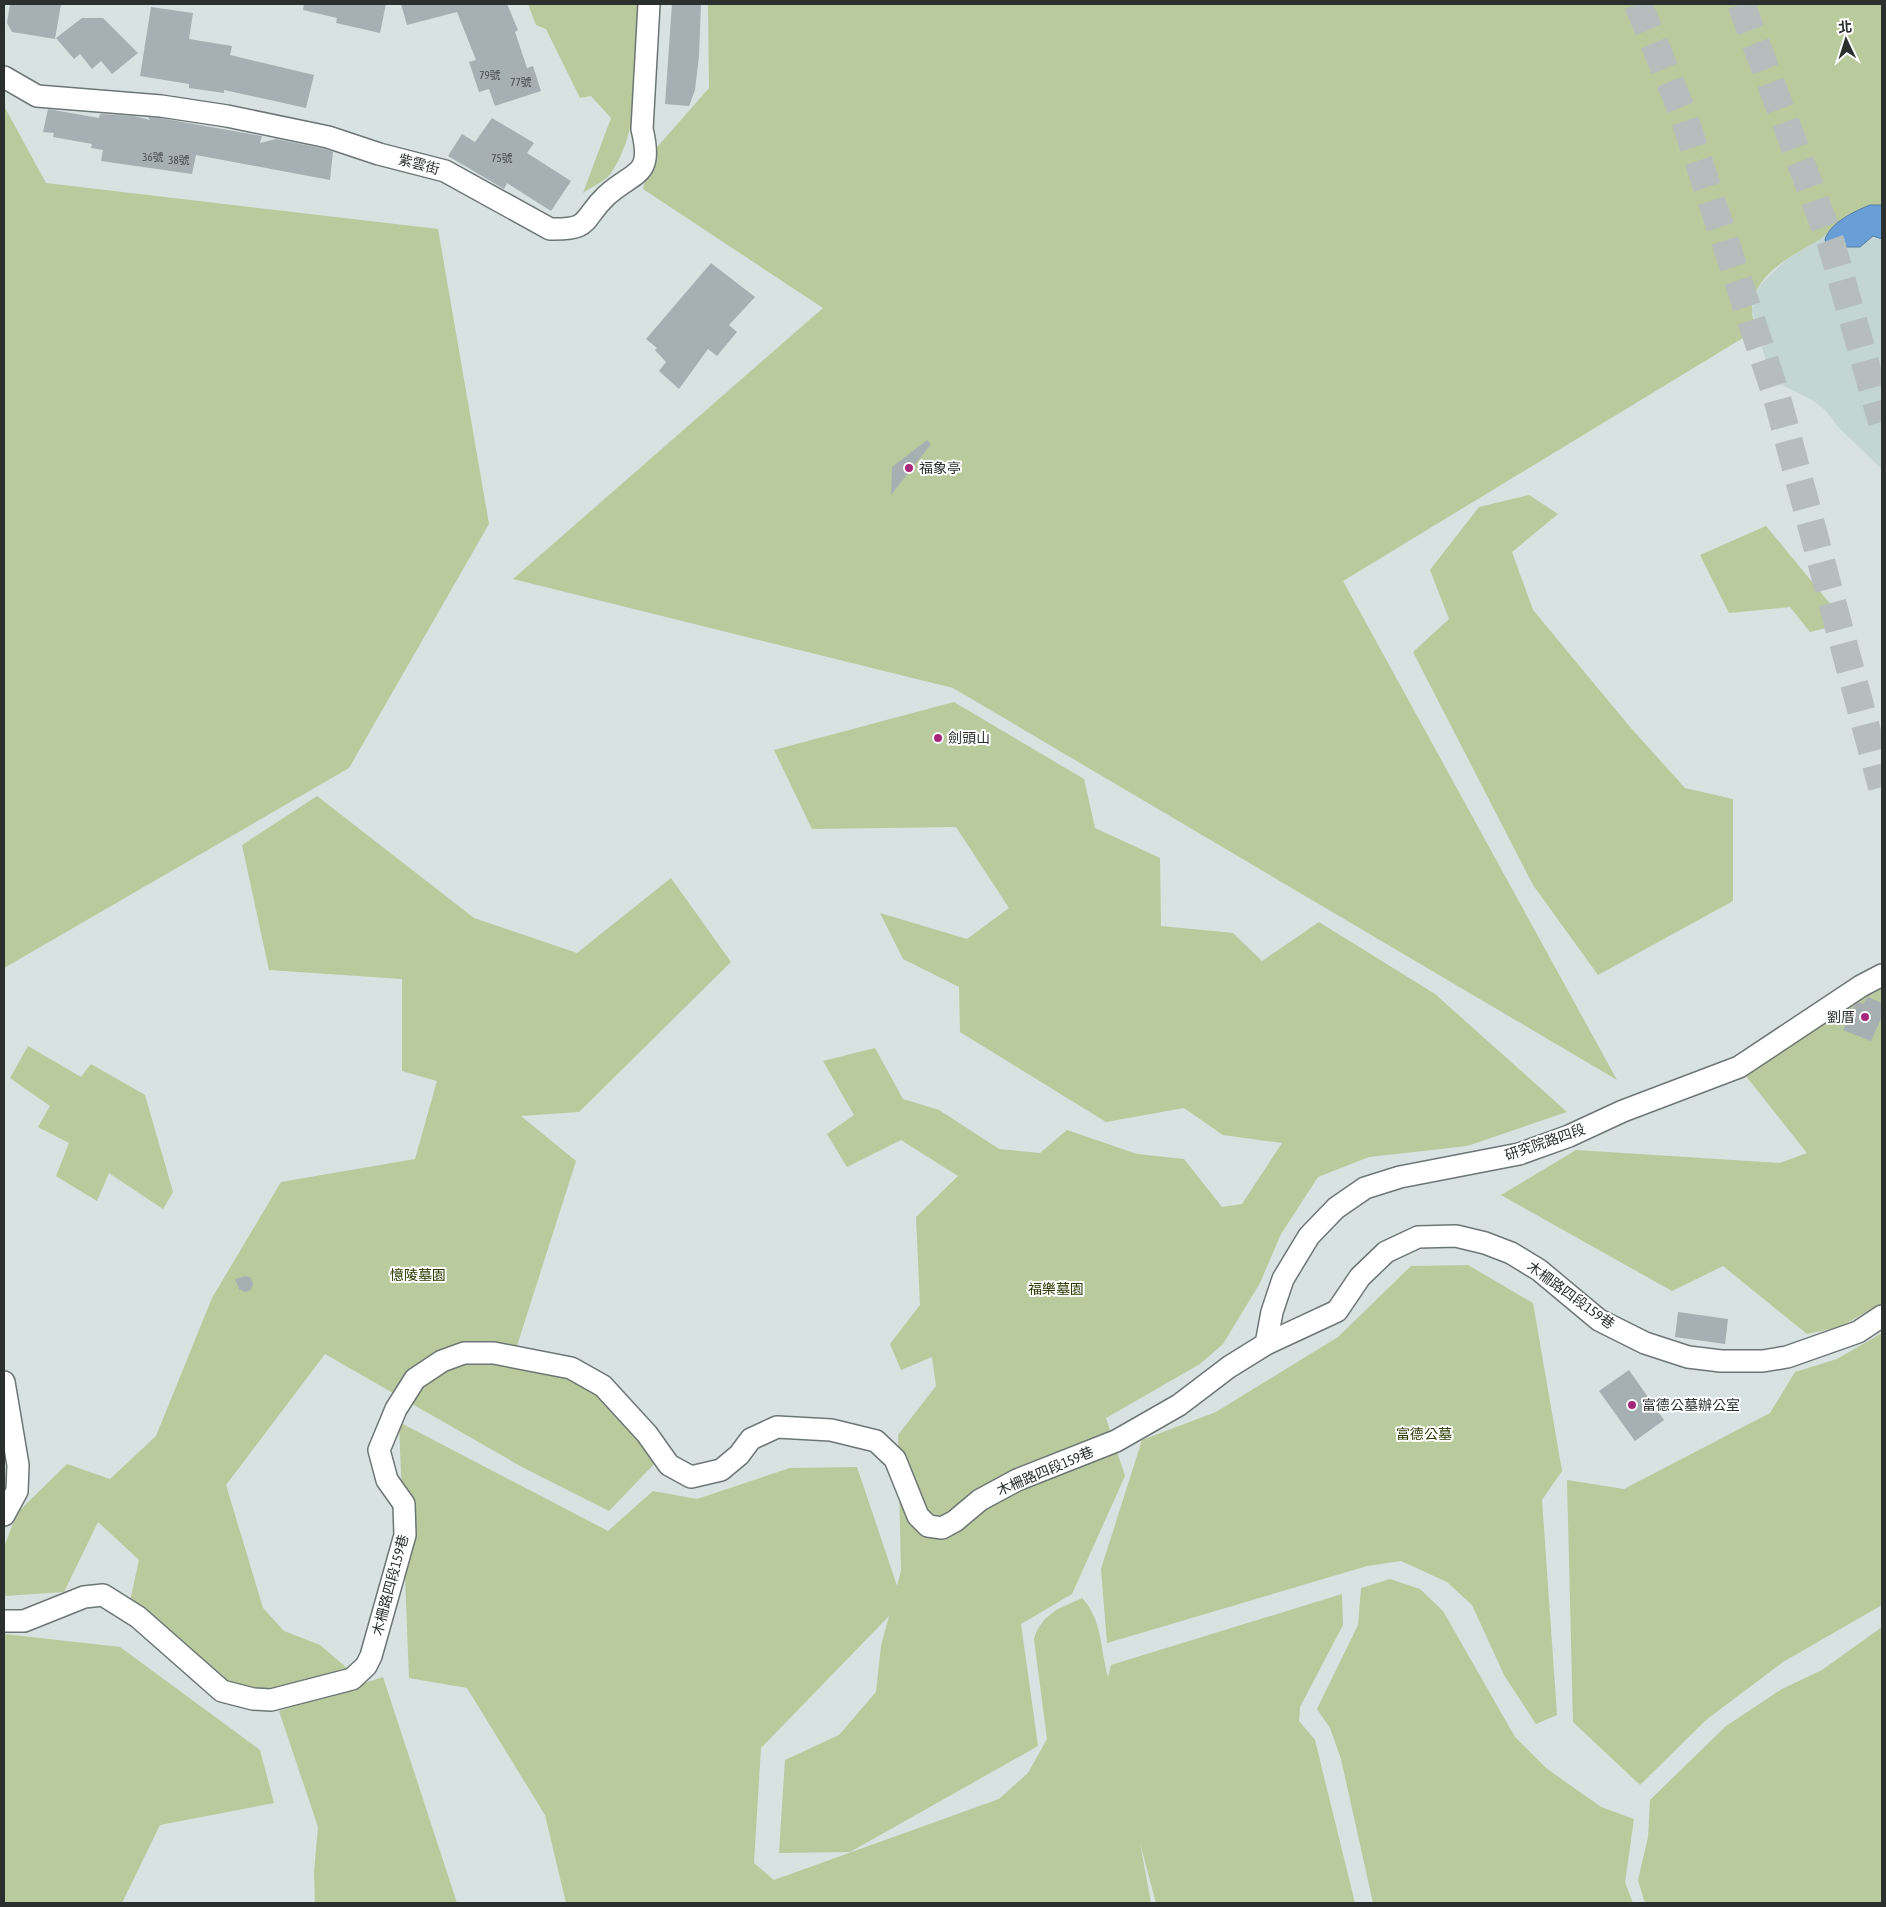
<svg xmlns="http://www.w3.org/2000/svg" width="1886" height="1907" viewBox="0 0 1886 1907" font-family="'Asap Condensed','Noto Sans TC',sans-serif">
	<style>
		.built { fill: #c3d6d3 }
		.green { fill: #b9ca9c }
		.water { fill: #699ed7; stroke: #567da4 }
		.building { fill: #a6b0b3 }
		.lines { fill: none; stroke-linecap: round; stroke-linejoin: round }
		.highway-tunnel { stroke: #b5bebd; stroke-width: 28; stroke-dasharray: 28 14; stroke-linecap: butt }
		.street-casing { stroke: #6d7675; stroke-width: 24 }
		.street { stroke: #fff; stroke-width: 21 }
		.poi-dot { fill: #a62878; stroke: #fff; stroke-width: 2 }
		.labels { text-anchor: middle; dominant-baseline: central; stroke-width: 4; stroke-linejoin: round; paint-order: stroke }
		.number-label { font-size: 11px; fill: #4a4f4f }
		.street-label { font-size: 14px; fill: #2b2f2e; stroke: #fff }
		.poi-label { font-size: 14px; fill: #2b2f2e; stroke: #fff; text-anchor: start }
		.park-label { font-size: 14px; fill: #2b3a01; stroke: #fff }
	</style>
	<rect width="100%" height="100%" fill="#d7e2e1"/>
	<!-- built -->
	<path class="built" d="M 1882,205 L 1882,469 L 1838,427 L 1826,411 L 1814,401 L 1780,384 L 1767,365 L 1752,311 L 1754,295 L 1759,286 L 1785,261 L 1830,229 Z"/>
	<!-- green -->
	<g class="green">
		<path d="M 528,4 L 641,4 C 642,50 639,135 611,173 C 606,181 591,187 583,193 L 611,118 L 591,96 L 580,98 L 546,29 L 536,25 Z"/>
		<path d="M 708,4 L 1882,4 L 1882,205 L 1870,205 L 1830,229 C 1824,239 1814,242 1805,248 C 1783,260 1750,282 1752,311 C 1752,317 1755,324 1756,330 L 1343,581 L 1617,1080 L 953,688 L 513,579 L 823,308 L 643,189 L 652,153 L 709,88 Z"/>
		<path d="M 4,106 L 46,183 L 438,229 L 489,524 L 349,768 L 4,968 Z"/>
		<path d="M 1529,495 L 1558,514 L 1512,552 L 1533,610 L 1630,727 L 1685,788 L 1733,799 L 1733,901 L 1598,975 L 1533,885 L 1413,652 L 1449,619 L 1430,570 L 1479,507 Z"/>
		<path d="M 1766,526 L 1846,623 L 1810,632 L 1790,607 L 1729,613 L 1700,555 Z"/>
		<path d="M 954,702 L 1084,779 L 1095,828 L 1160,858 L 1161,926 L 1233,933 L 1262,961 L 1319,922 L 1435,994 L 1567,1112 L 1467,1146 L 1369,1157 L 1318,1177 L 1281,1234 L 1260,1283 L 1223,1344 L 1200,1364 L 1106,1418 L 1125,1476 L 1072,1594 L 1021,1624 L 1038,1746 L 850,1852 L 779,1853 L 785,1760 L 839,1735 L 876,1692 L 881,1646 L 889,1616 L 761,1748 L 754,1863 L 774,1880 L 999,1799 L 1028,1773 L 1047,1739 L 1034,1639 L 1037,1630 L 1044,1620 L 1056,1610 L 1082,1598 C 1103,1621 1100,1649 1108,1677 L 1111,1665 L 1342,1594 L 1343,1625 L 1300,1707 L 1299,1721 L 1315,1740 L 1355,1903 L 1156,1903 L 1140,1843 L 1151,1903 L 566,1903 L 545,1815 L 467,1688 L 409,1678 L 399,1422 L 608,1531 L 653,1491 L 697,1499 L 790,1468 L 857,1467 L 897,1586 L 901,1571 L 898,1435 L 936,1386 L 932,1357 L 901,1370 L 890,1344 L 920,1305 L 916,1217 L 958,1176 L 901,1140 L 847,1167 L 827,1134 L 854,1115 L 823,1061 L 875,1048 L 903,1099 L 939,1110 L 999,1149 L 1040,1153 L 1067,1130 L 1137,1154 L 1184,1159 L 1222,1207 L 1242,1204 L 1282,1143 L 1223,1135 L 1184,1108 L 1106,1122 L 960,1032 L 959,987 L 903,959 L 880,913 L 967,939 L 1009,908 L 956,827 L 812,829 L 774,750 Z"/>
		<path d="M 317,796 L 474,918 L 577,953 L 671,878 L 731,962 L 579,1112 L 521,1116 L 576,1161 L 515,1352 L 586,1384 L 632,1420 L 658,1460 L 609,1511 L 522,1467 L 325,1354 L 226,1485 L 263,1608 L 284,1631 L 320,1645 L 354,1674 L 275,1706 L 209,1677 L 130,1601 L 139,1560 L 98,1522 L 64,1592 L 4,1596 L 4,1547 L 17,1513 L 67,1464 L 110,1479 L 156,1436 L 212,1298 L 281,1182 L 415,1159 L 437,1081 L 402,1071 L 402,979 L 269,970 L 242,845 Z"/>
		<path d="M 1882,983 L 1882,1303 L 1840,1327 L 1807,1334 L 1723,1266 L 1672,1291 L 1501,1195 L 1576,1150 L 1780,1163 L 1807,1153 L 1745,1075 Z"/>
		<path d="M 28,1046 L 81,1077 L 91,1064 L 145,1095 L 173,1192 L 163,1209 L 109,1173 L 97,1201 L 56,1176 L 69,1143 L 38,1127 L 50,1106 L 10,1078 Z"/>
		<path d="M 1468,1265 L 1533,1303 L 1562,1471 L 1542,1500 L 1557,1715 L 1536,1724 L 1504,1675 L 1472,1605 L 1447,1582 L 1401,1561 L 1367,1566 L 1107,1643 L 1101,1569 L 1142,1440 L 1216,1412 L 1338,1337 L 1411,1266 Z"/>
		<path d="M 1882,1333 L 1882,1605 L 1783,1662 L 1706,1720 L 1640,1785 L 1573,1722 L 1567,1480 L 1624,1489 L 1770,1413 L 1795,1372 L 1837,1359 Z"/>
		<path d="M 1390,1579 L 1420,1589 L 1443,1611 L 1515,1737 L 1546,1768 L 1601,1807 L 1634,1819 L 1625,1882 L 1633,1903 L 1373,1903 L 1341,1759 L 1330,1728 L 1317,1709 L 1358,1625 L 1361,1588 Z"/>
		<path d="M 1882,1627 L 1882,1903 L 1645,1903 L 1638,1880 L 1648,1837 L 1650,1800 L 1726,1726 L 1782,1689 L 1822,1670 Z"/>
		<path d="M 4,1634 L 120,1647 L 260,1750 L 274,1803 L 160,1825 L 122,1903 L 4,1903 Z"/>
		<path d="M 383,1677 L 457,1903 L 315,1903 L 314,1872 L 318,1827 L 279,1711 Z"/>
	</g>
	<!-- water -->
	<path class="water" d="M 1870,205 L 1882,205 L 1882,239 L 1873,236 L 1860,247 L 1847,247 L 1836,255 L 1831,253 L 1825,240 C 1829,223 1855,211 1870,205 Z"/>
	<!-- building -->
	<g class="building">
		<path d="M 10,4 L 61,4 L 55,39 L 12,32 L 7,23 Z"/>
		<path d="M 304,4 L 386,4 L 380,33 L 336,23 L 337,18 L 303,10 Z"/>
		<path d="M 401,4 L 507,4 L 518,30 L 515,32 L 527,68 L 533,66 L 541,91 L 495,106 L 489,89 L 479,92 L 469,62 L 476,60 L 457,12 L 407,25 Z"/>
		<path d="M 672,4 L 701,4 L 699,56 L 695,90 L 689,106 L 665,104 Z"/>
		<path d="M 151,7 L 193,13 L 189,39 L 232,46 L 230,55 L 314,75 L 306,108 L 224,90 L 224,93 L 189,88 L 189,84 L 140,76 Z"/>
		<path d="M 82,18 L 103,18 L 138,53 L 112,74 L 101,61 L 92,69 L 80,54 L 74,59 L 56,38 Z"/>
		<path d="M 48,109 L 99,118 L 100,114 L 134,116 L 150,120 L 148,117 L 160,118 L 262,136 L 260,143 L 276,139 L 325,149 L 333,152 L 330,180 L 196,155 L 192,174 L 101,161 L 103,150 L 91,148 L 92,144 L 53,137 L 54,133 L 43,132 Z"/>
		<path d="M 492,118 L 534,143 L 527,153 L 571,181 L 551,211 L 507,183 L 504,189 L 448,156 L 462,134 L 475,142 Z"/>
		<path d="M 711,263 L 755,297 L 729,325 L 737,332 L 717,356 L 708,349 L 679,389 L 659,371 L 666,362 L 655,350 L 657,348 L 646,339 Z"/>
		<path d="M 927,440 L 931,444 L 891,495 L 892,467 Z"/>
		<path d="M 1868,997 L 1882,1003 L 1882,1016 L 1871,1041 L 1843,1030 L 1854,1006 L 1859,1002 L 1863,1004 Z"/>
		<path d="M 246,1276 L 251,1278 L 253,1284 L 251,1290 L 245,1292 L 239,1289 L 235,1279 Z"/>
		<path d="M 1678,1312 L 1728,1319 L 1725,1344 L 1675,1337 Z"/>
		<path d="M 1629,1370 L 1664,1420 L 1635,1441 L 1599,1391 Z"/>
	</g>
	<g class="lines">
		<!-- highway-tunnel -->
		<g class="highway-tunnel">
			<path d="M 1638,4 L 1682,111 L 1777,398 L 1882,787"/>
			<path d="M 1741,4 L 1831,243 L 1882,422"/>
		</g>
		<!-- street casing -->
		<g class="street-casing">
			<g id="street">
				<path d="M 4,77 L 37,96 L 161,106 L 227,116 L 328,137 L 379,154 L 445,171 L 550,229 C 592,230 581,220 606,196 C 634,170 654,178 642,129 L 649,4"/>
				<path d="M 1266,1344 L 1272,1312 L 1283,1279 L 1309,1236 L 1336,1208 L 1365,1188 L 1400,1177 L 1519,1154 L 1569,1136 L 1623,1111 L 1739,1067 L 1861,986 L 1882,975"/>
				<path d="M 4,1382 L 18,1465 L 17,1491 L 4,1515"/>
				<path d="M 4,1621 L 24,1621 L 84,1597 L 103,1595 L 138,1617 L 222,1691 L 253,1699 L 271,1700 L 352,1679 L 366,1666 L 371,1656 L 405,1535 L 404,1504 L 387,1480 L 379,1450 L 396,1409 L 415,1379 L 442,1361 L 464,1353 L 494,1353 L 571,1368 L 603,1386 L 647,1434 L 669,1465 L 691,1477 L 721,1470 L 739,1455 L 751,1439 L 777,1427 L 831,1430 L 876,1441 L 895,1459 L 918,1516 L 928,1526 L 942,1528 L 955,1521 L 980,1500 L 1017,1480 L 1116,1441 L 1179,1405 L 1229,1367 L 1266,1344 L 1337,1311 L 1360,1277 L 1386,1252 L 1418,1237 L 1456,1236 L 1485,1243 L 1511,1253 L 1539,1270 L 1599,1320 L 1645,1343 L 1688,1357 L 1721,1361 L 1763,1361 L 1787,1357 L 1858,1332 L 1882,1316"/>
			</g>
		</g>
		<!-- street -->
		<use href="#street" class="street"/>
	</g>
	<!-- markers -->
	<g class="poi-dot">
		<circle cx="909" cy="468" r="5"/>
		<circle cx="938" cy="738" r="5"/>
		<circle cx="1865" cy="1017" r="5"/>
		<circle cx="1632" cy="1405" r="5"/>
	</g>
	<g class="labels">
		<!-- number labels -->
		<g class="number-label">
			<text x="490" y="75">79號</text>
			<text x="521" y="82">77號</text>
			<text x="153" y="157">36號</text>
			<text x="502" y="158">75號</text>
			<text x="179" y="160">38號</text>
		</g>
		<!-- street labels -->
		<g class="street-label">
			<text transform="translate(419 164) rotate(15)">紫雲街</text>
			<text transform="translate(1545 1142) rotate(-19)">研究院路四段</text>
			<text transform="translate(1571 1295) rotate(36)">木柵路四段159巷</text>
			<text transform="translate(1045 1471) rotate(-23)">木柵路四段159巷</text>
			<text transform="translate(390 1585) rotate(-75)">木柵路四段159巷</text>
		</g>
		<!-- poi labels -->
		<g class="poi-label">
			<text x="919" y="468">福象亭</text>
			<text x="948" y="738">劍頭山</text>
			<text x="1855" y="1017" text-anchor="end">劉厝</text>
			<text x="1642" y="1405">富德公墓辦公室</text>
		</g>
		<!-- park labels -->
		<g class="park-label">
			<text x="418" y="1275">憶陵墓園</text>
			<text x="1056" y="1289">福樂墓園</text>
			<text x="1424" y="1434">富德公墓</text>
		</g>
	</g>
	<!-- border -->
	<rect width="1886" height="1907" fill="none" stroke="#2b2f2e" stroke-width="10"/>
	<!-- north arrow -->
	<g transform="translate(1846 40) rotate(356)" stroke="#ffffff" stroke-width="4" paint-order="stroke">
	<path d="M0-4L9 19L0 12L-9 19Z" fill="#2b2f2e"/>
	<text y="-8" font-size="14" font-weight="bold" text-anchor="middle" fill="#2b2f2e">北</text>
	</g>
</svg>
